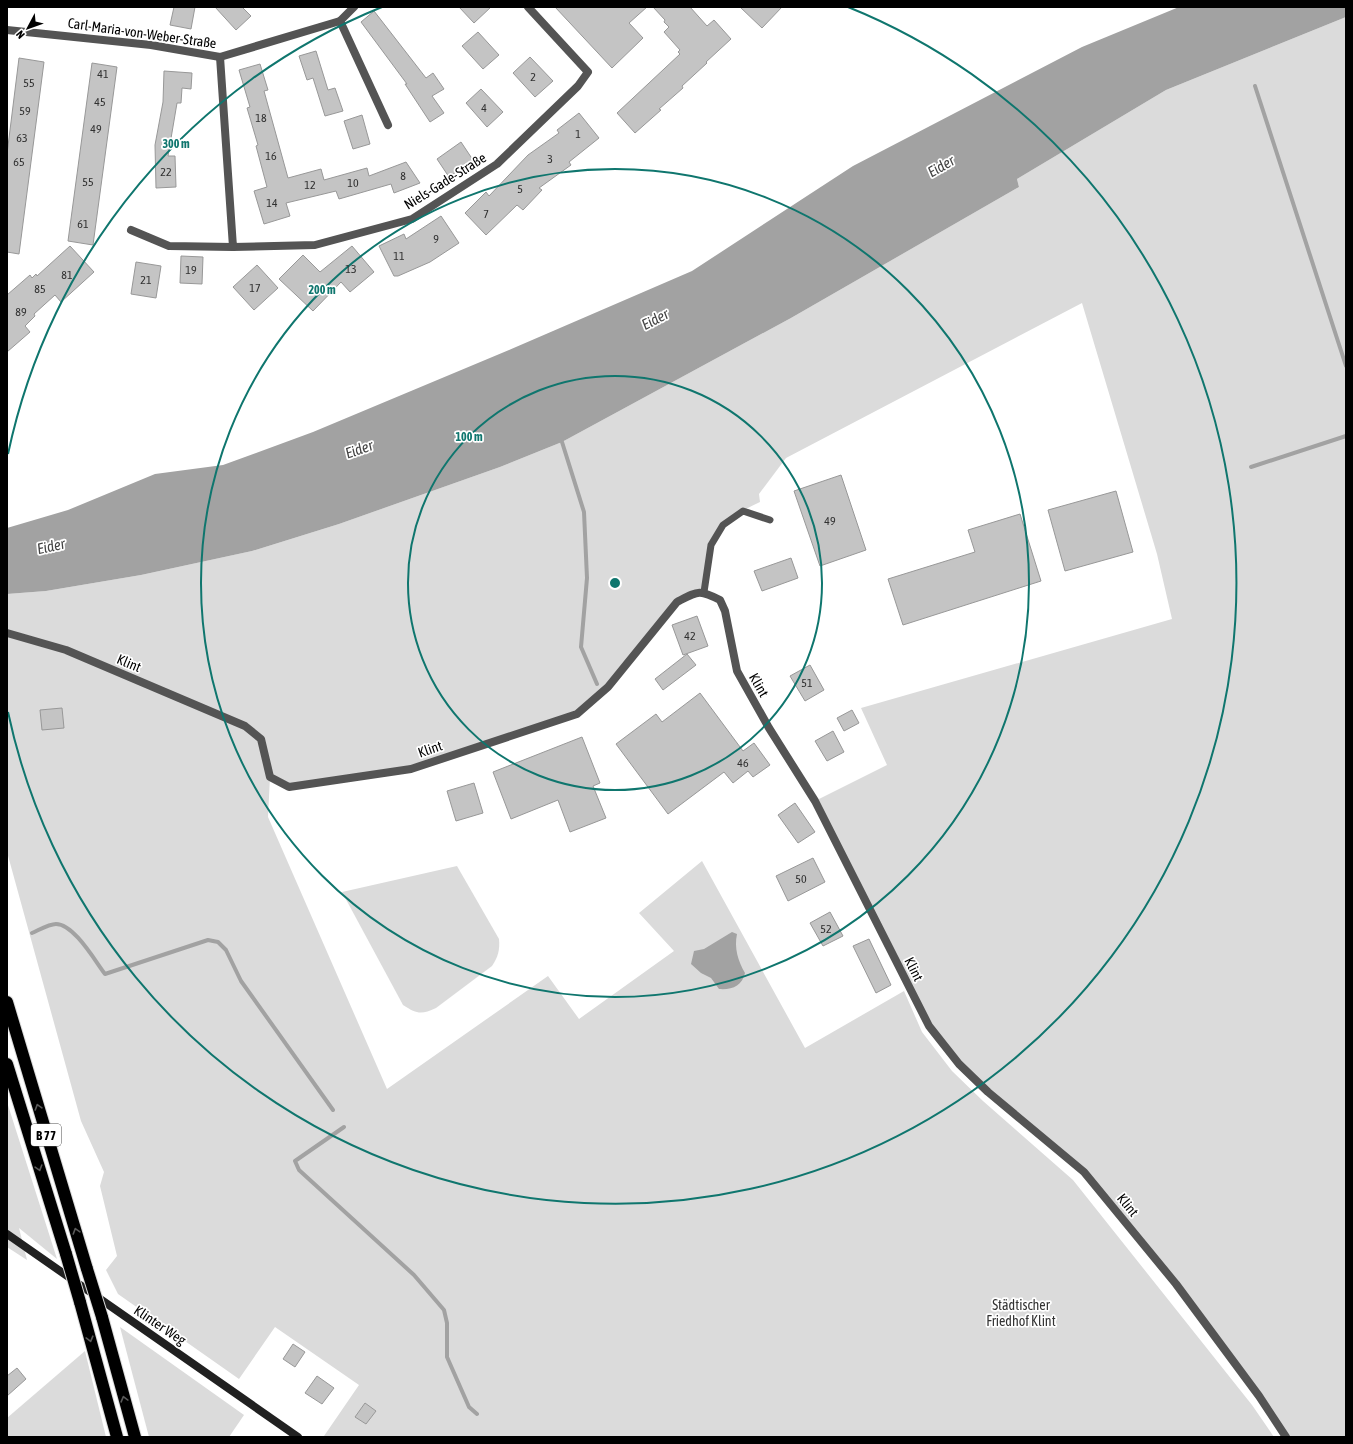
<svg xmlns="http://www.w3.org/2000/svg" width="1353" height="1444" viewBox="0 0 1353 1444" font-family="'Asap Condensed',sans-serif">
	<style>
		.green { fill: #dbdbdb }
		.water { fill: #a2a2a2 }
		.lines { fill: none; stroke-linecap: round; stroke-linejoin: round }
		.stream { stroke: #a2a2a2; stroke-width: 4 }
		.building { fill: #c4c4c4; stroke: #989898 }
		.highway-casing { stroke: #dbdbdb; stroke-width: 14 }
		.lane { stroke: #545454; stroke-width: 7 }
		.street { stroke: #545454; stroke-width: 8 }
		.secondary { stroke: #212121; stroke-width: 8 }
		.highway { stroke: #000; stroke-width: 12 }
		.highway-bridge-casing { stroke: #dbdbdb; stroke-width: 14; stroke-linecap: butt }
		.highway-bridge { stroke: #000; stroke-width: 12 }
		.oneway { stroke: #595959 }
		.ring { fill: none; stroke: #0f766e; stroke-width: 2 }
		.labels { text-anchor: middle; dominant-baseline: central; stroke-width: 3.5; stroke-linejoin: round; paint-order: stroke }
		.number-label { font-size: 12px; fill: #313131 }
		.shield { fill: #fff; stroke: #4c4c4c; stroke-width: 1 }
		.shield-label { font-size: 13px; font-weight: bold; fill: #000 }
		.street-label { font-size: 14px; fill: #000; stroke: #fff }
		.park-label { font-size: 14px; fill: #323232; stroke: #fff }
		.water-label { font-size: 15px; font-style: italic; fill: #434343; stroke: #fff }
		.centre { fill: #0f766e; stroke: #fff; stroke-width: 2 }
		.ring-label { font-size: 12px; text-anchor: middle; font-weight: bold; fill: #0f766e; stroke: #fff; stroke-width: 3.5; stroke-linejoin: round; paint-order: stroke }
	</style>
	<rect width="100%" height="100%" fill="#fff"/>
	<!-- green -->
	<g class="green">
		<path d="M 1346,17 L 1346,1437 L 1286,1437 L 1259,1396 L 1084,1172 L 988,1092 L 929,1026 L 815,801 L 887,765 L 861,708 L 1172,619 L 1157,554 L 1082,303 L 786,458 L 759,494 L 760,502 C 741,511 717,523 711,546 C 706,560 706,577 704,592 L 677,602 L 608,687 L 577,714 L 411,769 L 289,787 L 270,777 L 268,817 L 387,1089 L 548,976 L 579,1019 L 674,951 L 639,913 L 702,861 L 805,1048 L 904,991 L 922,1032 L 952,1071 L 983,1101 L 1073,1180 L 1252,1405 L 1274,1437 L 326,1437 L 324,1436 L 359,1385 L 275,1327 L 239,1379 L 118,1294 L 106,1270 L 117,1256 L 100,1186 L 104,1172 L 81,1121 L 7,852 L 7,594 L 46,591 L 141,575 L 252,551 L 339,524 L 500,467 L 562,442 L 791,318 L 1019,187 L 1017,179 L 1166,90 Z"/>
		<path d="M 457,866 L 499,939 C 500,950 498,957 492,966 L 436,1008 C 421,1015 417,1014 403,1005 L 342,892 Z"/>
		<path d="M 7,1102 L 57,1259 L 19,1228 L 27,1260 L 7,1247 Z"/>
		<path d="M 120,1327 L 244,1415 L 229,1437 L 149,1437 Z"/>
		<path d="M 85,1351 L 106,1437 L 7,1437 L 7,1418 Z"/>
	</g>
	<!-- water -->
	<g class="water">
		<path d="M 1179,7 L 1346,7 L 1346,17 L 1166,90 L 1017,179 L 1019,187 L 791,318 L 562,442 L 500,467 L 339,524 L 252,551 L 141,575 L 46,591 L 7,594 L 7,528 L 68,510 L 155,474 L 223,465 L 313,432 L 509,350 L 692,271 L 853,166 L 1082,47 Z"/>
		<path d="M 732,932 L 737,934 C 734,948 738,961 745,973 C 742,986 732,990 719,989 L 711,978 L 701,973 L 691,964 L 694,951 L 704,949 Z"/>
	</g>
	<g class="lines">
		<!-- stream -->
		<g class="stream">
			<path d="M 1255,86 L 1346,366"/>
			<path d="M 562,442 L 584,512 L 587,578 L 581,647 L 597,684"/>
			<path d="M 1251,467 L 1346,436"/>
			<path d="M 32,933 C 39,930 49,924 56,924 C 74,924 95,961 105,974 L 208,940 L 218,942 L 226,950 L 241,981 L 333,1110"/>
			<path d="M 344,1127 L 295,1161 L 299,1170 L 414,1275 L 444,1310 L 447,1323 L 447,1357 L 469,1407 L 477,1414"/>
		</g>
	</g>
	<!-- building -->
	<g class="building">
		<path d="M 174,7 L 195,7 L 191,29 L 170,25 Z"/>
		<path d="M 215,7 L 242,7 L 251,16 L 236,30 Z"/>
		<path d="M 459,7 L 491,7 L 474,23 Z"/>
		<path d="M 555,7 L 647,7 L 629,23 L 643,38 L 612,68 Z"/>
		<path d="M 653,7 L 690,7 L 707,26 L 714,20 L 731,39 L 706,62 L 707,63 L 682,86 L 683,88 L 659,109 L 661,110 L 635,133 L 617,113 L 680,54 L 678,52 L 680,50 L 664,32 L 669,27 L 664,22 L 665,20 Z"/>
		<path d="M 740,7 L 782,7 L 762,28 Z"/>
		<path d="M 374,11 L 426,78 L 433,73 L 444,89 L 432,96 L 444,113 L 430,122 L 405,84 L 407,84 L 361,22 Z"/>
		<path d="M 478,32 L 499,55 L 483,69 L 462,46 Z"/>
		<path d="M 316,51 L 328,90 L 335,88 L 343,111 L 325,116 L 313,78 L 307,80 L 299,56 Z"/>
		<path d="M 530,57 L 553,81 L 535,97 L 513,73 Z"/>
		<path d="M 19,58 L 44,62 L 19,254 L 7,252 L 7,154 Z"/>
		<path d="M 92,63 L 117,67 L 93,245 L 68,241 Z"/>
		<path d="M 260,64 L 268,90 L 264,91 L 288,178 L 321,169 L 324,180 L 367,168 L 369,176 L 406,162 L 420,183 L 394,193 L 391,184 L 339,199 L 336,191 L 286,203 L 290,216 L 264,224 L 254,191 L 267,187 L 256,146 L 258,145 L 247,108 L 250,107 L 239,70 Z"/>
		<path d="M 164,71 L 192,73 L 191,89 L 182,88 L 181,103 L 177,103 L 168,156 L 175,156 L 176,187 L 156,188 L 155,145 L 163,102 Z"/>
		<path d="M 481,89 L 503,112 L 487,127 L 466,103 Z"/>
		<path d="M 579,113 L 599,138 L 569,162 L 571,165 L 539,188 L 542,190 L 523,210 L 517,205 L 486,235 L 465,213 L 486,192 L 489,196 L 528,155 L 559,133 L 557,130 Z"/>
		<path d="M 362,115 L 370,144 L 353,149 L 344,121 Z"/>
		<path d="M 461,142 L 473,160 L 449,177 L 437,159 Z"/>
		<path d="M 441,216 L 459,243 L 430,262 L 398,276 L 394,276 L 379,246 L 404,234 L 406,239 Z"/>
		<path d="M 70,246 L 94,272 L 61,302 L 55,295 L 34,314 L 35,316 L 25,326 L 30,332 L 7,352 L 7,295 L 30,275 L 32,278 L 36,274 L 37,276 Z"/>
		<path d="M 352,246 L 374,272 L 350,292 L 341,282 L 313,311 L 279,279 L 303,255 L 320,272 Z"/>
		<path d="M 181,256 L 203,257 L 202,284 L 180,283 Z"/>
		<path d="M 136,262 L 161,266 L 156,298 L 131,294 Z"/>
		<path d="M 257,265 L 278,288 L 254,310 L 233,287 Z"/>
		<path d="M 841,475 L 866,550 L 820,566 L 794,491 Z"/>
		<path d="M 1116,491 L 1133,552 L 1065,571 L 1048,510 Z"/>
		<path d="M 1020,514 L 1041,581 L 903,625 L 888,579 L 975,552 L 968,530 Z"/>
		<path d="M 791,558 L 798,578 L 762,591 L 754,571 Z"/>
		<path d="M 697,616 L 708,646 L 683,655 L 672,625 Z"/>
		<path d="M 687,654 L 696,665 L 663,690 L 655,679 Z"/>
		<path d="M 810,665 L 824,690 L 805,701 L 790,676 Z"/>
		<path d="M 700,693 L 743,751 L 754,743 L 770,765 L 753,777 L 748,771 L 733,783 L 724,772 L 668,814 L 616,744 L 656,714 L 662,722 Z"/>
		<path d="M 62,708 L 64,728 L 42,730 L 40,710 Z"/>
		<path d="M 852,710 L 859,723 L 844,731 L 837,718 Z"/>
		<path d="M 833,731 L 844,752 L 827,761 L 815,741 Z"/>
		<path d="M 582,737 L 600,783 L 593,786 L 606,818 L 570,832 L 558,800 L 511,819 L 493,772 Z"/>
		<path d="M 474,783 L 483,813 L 456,821 L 447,791 Z"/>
		<path d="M 795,803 L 815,832 L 798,843 L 778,815 Z"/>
		<path d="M 813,858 L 825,882 L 788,901 L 776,876 Z"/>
		<path d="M 830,912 L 843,936 L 823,946 L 810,923 Z"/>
		<path d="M 869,939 L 891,985 L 876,993 L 853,946 Z"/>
		<path d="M 293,1344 L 305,1352 L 295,1367 L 283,1359 Z"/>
		<path d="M 17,1368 L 26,1379 L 7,1396 L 7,1376 Z"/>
		<path d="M 317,1376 L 334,1388 L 322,1404 L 305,1393 Z"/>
		<path d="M 365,1403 L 376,1411 L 366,1424 L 355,1417 Z"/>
	</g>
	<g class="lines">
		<!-- highway casing -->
		<g class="highway-casing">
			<g id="highway">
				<path d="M 7,1002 L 87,1269"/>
				<path d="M 7,1064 L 66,1254"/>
				<path d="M 80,1302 L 117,1437"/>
				<path d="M 102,1317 L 135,1437"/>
			</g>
		</g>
		<!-- lane -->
		<path class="lane" d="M 704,592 L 711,545 L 723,525 L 743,511 L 770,520"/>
		<!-- street -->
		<g class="street">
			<path d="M 340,21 L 388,125"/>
			<path d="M 7,30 L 151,45 L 220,57 L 340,21 L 354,7"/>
			<path d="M 220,57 L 233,247 L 315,245 L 412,219 L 497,164 L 578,86 L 588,72 L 528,7"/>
			<path d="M 131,230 L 169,246 L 233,247"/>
			<path d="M 7,633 L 66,650 L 245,726 L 261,739 L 270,777 L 289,787 L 411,769 L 577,714 L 608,687 L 677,602 C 698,591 699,589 720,600 L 725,611 L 737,671 L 769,728 L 815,801 L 929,1026 L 959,1064 L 988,1092 L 1084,1172 L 1176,1284 L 1259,1396 L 1286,1437"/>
		</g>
		<!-- secondary -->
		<path class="secondary" d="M 7,1234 L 298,1437"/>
		<!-- highway -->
		<use href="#highway" class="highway"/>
		<!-- highway-bridge casing -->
		<g class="highway-bridge-casing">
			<g id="highway-bridge">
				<path d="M 66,1254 L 80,1302"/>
				<path d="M 87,1269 L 102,1317"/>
			</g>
		</g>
		<!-- highway-bridge -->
		<use href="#highway-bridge" class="highway-bridge"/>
	</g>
	<!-- one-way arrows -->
	<defs><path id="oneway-chevron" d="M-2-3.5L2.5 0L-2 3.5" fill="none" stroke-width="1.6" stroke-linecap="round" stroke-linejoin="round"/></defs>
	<g class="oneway">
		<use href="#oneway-chevron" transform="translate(38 1107) rotate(-107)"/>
		<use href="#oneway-chevron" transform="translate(39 1168) rotate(73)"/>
		<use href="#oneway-chevron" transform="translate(76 1231) rotate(-107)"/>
		<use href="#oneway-chevron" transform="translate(90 1339) rotate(75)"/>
		<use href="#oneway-chevron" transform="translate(124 1399) rotate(-105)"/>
	</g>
	<!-- distance rings -->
	<g class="ring">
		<circle cx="615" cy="583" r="207"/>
		<circle cx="615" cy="583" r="414"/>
		<path d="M8 454A621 621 0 0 1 382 7M848 7A621 621 0 1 1 8 712"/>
	</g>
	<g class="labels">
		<!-- number labels -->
		<g class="number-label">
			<text x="103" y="74">41</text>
			<text x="533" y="77">2</text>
			<text x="29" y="83">55</text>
			<text x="100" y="102">45</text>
			<text x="484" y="108">4</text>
			<text x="25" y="111">59</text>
			<text x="261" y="118">18</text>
			<text x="96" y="129">49</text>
			<text x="578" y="134">1</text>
			<text x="22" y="138">63</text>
			<text x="271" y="156">16</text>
			<text x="550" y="159">3</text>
			<text x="19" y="162">65</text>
			<text x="166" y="172">22</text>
			<text x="403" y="176">8</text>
			<text x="88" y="182">55</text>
			<text x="353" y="183">10</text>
			<text x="310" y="185">12</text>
			<text x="520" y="189">5</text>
			<text x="272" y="203">14</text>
			<text x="486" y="214">7</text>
			<text x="83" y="224">61</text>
			<text x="436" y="239">9</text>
			<text x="399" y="256">11</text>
			<text x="351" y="269">13</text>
			<text x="191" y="270">19</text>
			<text x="67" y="275">81</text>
			<text x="146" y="280">21</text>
			<text x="255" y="288">17</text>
			<text x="40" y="289">85</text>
			<text x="21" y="312">89</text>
			<text x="830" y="521">49</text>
			<text x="690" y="636">42</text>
			<text x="807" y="683">51</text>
			<text x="743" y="763">46</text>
			<text x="801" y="879">50</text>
			<text x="826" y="929">52</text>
		</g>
		<!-- shield labels -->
		<rect class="shield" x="31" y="1124" width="30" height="22" rx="3"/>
		<g class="shield-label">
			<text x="46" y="1135">B 77</text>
		</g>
		<!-- street labels -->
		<g class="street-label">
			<text transform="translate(142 33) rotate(8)">Carl-Maria-von-Weber-Straße</text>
			<text transform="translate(445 181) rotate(-32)">Niels-Gade-Straße</text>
			<text transform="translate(129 663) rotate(23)">Klint</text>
			<text transform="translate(759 685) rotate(60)">Klint</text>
			<text transform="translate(430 749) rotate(-19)">Klint</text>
			<text transform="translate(914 969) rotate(63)">Klint</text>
			<text transform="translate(1128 1205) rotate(51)">Klint</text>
			<text transform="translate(160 1325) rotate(34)">Klinter Weg</text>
		</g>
		<!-- park labels -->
		<g class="park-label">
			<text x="1021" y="1305">Städtischer<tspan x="1021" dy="16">Friedhof Klint</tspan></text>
		</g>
		<!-- water labels -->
		<g class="water-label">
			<text transform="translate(941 166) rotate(-30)">Eider</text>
			<text transform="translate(655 319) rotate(-27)">Eider</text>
			<text transform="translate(359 449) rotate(-19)">Eider</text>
			<text transform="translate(51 546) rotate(-12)">Eider</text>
		</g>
	</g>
	<circle cx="615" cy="583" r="6" class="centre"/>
	<g class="ring-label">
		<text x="176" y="148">300 m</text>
		<text x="322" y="294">200 m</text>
		<text x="469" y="441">100 m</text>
	</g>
	<!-- border -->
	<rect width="1353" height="1444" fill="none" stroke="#000000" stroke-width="16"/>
	<!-- north arrow -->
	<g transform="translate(28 28) rotate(229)" stroke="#ffffff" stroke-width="3" paint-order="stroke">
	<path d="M0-3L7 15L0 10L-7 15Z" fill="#000000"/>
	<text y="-6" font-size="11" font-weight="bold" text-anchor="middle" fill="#000000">N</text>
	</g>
</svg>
